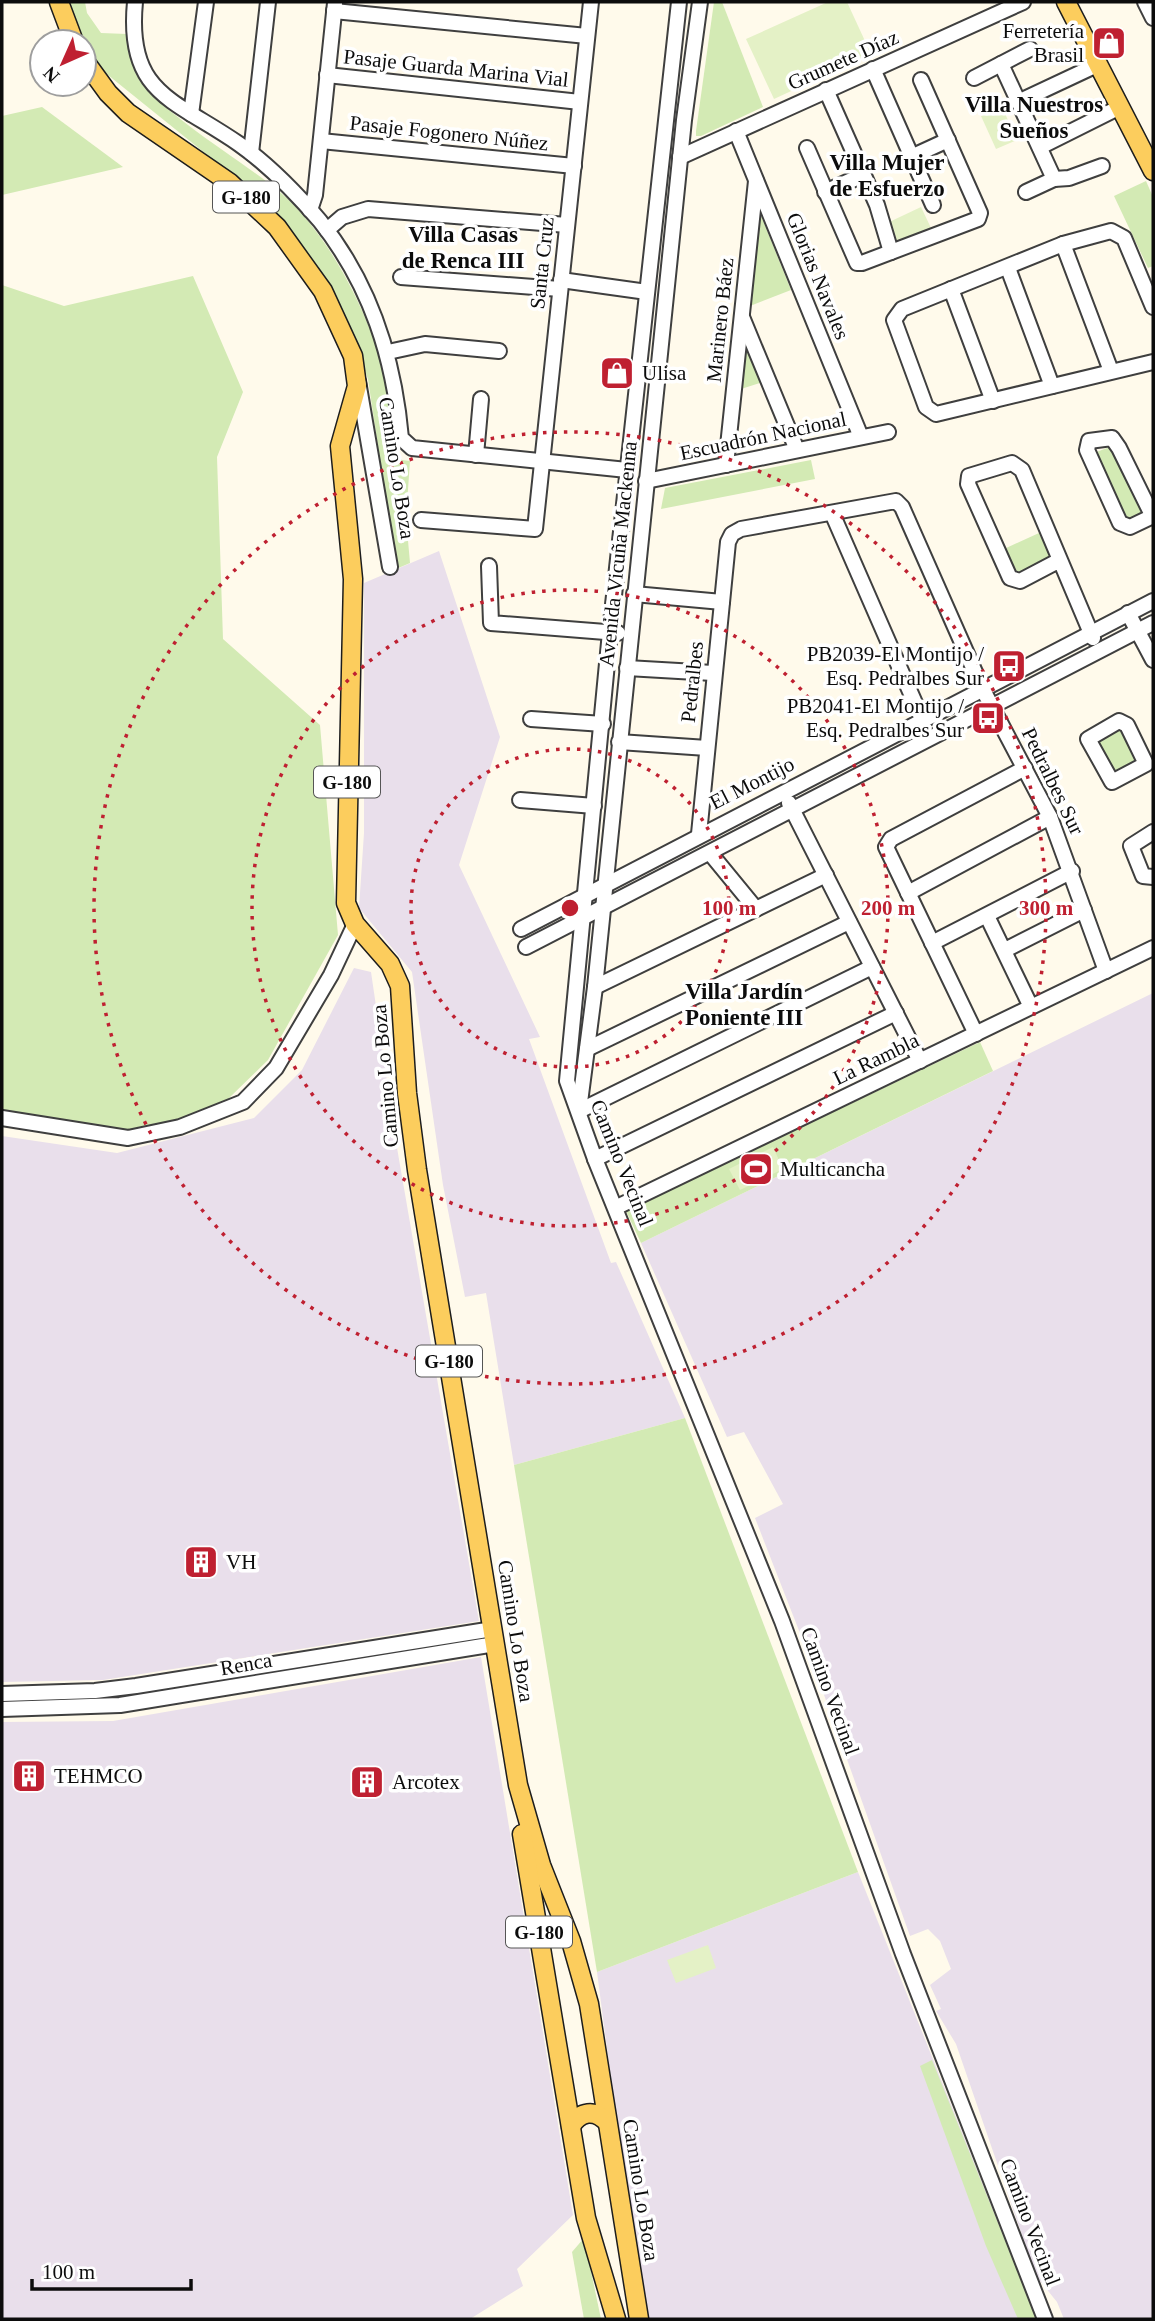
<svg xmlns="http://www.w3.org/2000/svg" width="1155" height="2321" viewBox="0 0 1155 2321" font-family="Georgia,serif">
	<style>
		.industrial { fill: #e9dfeb }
		.green { fill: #d3eab4 }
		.pitch { fill: #e4f1c6 }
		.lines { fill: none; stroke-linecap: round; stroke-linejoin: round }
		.minor-casing { stroke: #3f3f3f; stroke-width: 18 }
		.major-casing { stroke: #1d1d1d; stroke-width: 21 }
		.minor { stroke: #fff; stroke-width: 14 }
		.major { stroke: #fccd5d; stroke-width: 18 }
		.ring { fill: none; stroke: #bf2031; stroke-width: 3.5; stroke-dasharray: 3.5 7 }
		.labels { text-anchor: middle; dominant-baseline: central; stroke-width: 7; stroke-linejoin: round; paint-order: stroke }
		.shield { fill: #fff; stroke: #555; stroke-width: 2 }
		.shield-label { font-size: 19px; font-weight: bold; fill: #0c0c0c }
		.poi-label { font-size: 21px; fill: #0c0c0c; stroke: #fff; text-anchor: start }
		.street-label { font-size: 21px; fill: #0c0c0c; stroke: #fff }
		.neighbourhood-label { font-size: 23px; font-weight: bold; fill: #0c0c0c; stroke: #fff }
		.centre { fill: #bf2031; stroke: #fff; stroke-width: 3.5 }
		.ring-label { font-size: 21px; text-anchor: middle; font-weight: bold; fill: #bf2031; stroke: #fff; stroke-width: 7; stroke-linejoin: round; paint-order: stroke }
	</style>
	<rect width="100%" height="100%" fill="#fffaeb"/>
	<!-- industrial -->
	<g class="industrial">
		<path d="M 439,551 L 500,737 L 459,865 L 540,1037 L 529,1039 L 611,1263 L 616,1262 L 685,1418 L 514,1465 L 486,1293 L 465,1297 L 443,1185 L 412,972 L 359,908 L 364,833 L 364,583 Z"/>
		<path d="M 354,968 L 371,972 L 396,1142 L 479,1621 L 103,1680 L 2,1682 L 2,1136 L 117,1153 L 254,1118 L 302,1070 Z"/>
		<path d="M 1153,993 L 1153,2319 L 1064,2319 L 1057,2302 L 1036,2276 L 956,2044 L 936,2011 L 941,2009 L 930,1985 L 951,1969 L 940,1941 L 928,1929 L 910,1936 L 823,1692 L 755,1518 L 783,1504 L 744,1432 L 727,1437 L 641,1243 Z"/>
		<path d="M 481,1657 L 573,2215 L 517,2269 L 523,2286 L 470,2319 L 2,2319 L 2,1722 L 113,1721 Z"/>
		<path d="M 858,1872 L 1037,2319 L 647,2319 L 630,2225 L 597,1972 Z"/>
	</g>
	<!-- green -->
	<g class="green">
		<path d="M 70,2 L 85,2 L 87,13 L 101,33 L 127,34 C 129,48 131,64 137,76 C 157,111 246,163 281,193 C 337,241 383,341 393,413 C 394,425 393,438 392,450 L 402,460 L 410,461 L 406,518 L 410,563 L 396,569 L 368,379 L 344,313 L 304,250 L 263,200 L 103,71 L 81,39 Z"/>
		<path d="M 714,2 L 722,2 L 763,107 L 701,136 L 696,136 L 696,131 Z"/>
		<path d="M 42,107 L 123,167 L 2,195 L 2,116 Z"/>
		<path d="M 1146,181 L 1153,197 L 1153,266 L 1148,268 L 1114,196 Z"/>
		<path d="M 760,213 L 791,290 L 750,306 Z"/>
		<path d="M 193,276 L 243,392 L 217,457 L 223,639 L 320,725 L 338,935 L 268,1060 L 228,1099 L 205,1113 L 148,1133 L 113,1133 L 2,1115 L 2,285 L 64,306 Z"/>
		<path d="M 747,337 L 763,382 L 741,389 Z"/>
		<path d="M 1112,446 L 1143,515 L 1125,523 L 1094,453 Z"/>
		<path d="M 811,460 L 815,479 L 661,509 L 665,488 Z"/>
		<path d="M 1039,533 L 1051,557 L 1016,573 L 1004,549 Z"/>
		<path d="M 1123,728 L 1140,763 L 1114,776 L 1096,742 Z"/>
		<path d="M 980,1042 L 993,1071 L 641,1243 L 626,1211 Z"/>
		<path d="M 685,1418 L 858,1872 L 597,1972 L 514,1465 Z"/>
		<path d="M 932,2060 L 1037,2319 L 1018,2319 L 986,2246 L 920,2066 Z"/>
		<path d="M 584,2238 L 601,2319 L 584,2319 L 572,2252 Z"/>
	</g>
	<!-- pitch -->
	<g class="pitch">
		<path d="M 828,2 L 847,2 L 871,54 L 774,99 L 746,39 Z"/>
		<path d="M 1002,107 L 1017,140 L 996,149 L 981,116 Z"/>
		<path d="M 921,207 L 931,228 L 895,245 L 885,224 Z"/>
		<path d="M 773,1147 L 783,1169 L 740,1190 L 729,1169 Z"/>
		<path d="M 708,1945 L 716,1968 L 676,1983 L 667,1960 Z"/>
	</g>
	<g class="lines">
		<!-- minor casing -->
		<g class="minor-casing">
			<g id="minor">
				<path d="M 135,2 C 126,94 174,99 239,144 C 269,165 296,193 320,221 C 371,285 394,358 401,438 L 412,448 L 627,470"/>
				<path d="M 679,2 L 610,632 L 567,1081 L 595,1159 L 782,1621 L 903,1954 L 1045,2319"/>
				<path d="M 1145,2 L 1153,18"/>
				<path d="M 334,11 L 587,36"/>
				<path d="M 873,69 L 933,205"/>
				<path d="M 327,75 L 580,102"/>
				<path d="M 974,78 L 1001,64"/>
				<path d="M 826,90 L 877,205 L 891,252"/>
				<path d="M 1018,102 L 1099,64"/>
				<path d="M 191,114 L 206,2"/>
				<path d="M 736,131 L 861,437"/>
				<path d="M 321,141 L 574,166"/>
				<path d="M 1040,147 L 1120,107"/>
				<path d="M 807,148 L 857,263 L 862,263 L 978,219 L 980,213 L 921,80"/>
				<path d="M 251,153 L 268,2"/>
				<path d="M 680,157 L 1023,2"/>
				<path d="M 911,157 L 948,140"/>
				<path d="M 1054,179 L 1069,178 L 1102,166"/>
				<path d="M 825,192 L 863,175"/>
				<path d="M 1026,192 L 1054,179 L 1001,64 L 1030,49"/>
				<path d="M 310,210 L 315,195 L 335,3"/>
				<path d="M 327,230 L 342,217 L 368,209 L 567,225"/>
				<path d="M 1063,244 L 1111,371"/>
				<path d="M 1008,268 L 1052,386"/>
				<path d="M 401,277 L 560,289"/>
				<path d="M 561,280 L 647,292"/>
				<path d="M 951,289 L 993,401"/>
				<path d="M 1153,307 L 1124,238 L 1111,231 L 1063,244 L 902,309 L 894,320 L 926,407 L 936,414 L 1153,362"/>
				<path d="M 742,317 L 797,450"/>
				<path d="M 388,352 L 425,344 L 499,351"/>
				<path d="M 358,381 L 390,567"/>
				<path d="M 476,455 L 481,399"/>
				<path d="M 726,465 L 756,181"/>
				<path d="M 646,481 L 888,432"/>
				<path d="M 832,513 L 922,719"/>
				<path d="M 1153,516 L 1130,527 L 1120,523 L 1087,450 L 1089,441 L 1112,438 L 1119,448 L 1153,517"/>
				<path d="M 421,520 L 535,529 L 591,2"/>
				<path d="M 1060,560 L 1020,581 L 1010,578 L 968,484 L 969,476 L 1012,463 L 1022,470 L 1093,638"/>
				<path d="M 489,566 L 491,623 L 618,633"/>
				<path d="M 634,594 L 722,602"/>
				<path d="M 1128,613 L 1153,660"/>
				<path d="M 627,668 L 713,673"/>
				<path d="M 531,719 L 603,724"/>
				<path d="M 1119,721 L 1127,725 L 1146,764 L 1112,782 L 1088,739 Z"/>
				<path d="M 619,742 L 707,748"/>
				<path d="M 520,800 L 594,806"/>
				<path d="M 789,803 L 920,1061"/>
				<path d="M 1153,832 L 1131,846 L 1143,876 L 1153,877"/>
				<path d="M 699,834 L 728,542 L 732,534 L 741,529 L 896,501 L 902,507 L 982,688 L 1050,817 L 1106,971"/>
				<path d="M 710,853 L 756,909"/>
				<path d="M 908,893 L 1050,817"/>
				<path d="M 987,916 L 1031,1007"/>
				<path d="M 521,929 L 1153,601"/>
				<path d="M 932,943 L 1072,871"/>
				<path d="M 526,947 L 1153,623"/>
				<path d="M 1005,950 L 1084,910"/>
				<path d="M 595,987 L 826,875"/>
				<path d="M 976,1034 L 886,847 L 891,839 L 1025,768"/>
				<path d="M 587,1049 L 849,922"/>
				<path d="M 579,1110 L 595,987 L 684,120 L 700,2"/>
				<path d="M 579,1111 L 872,967"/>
				<path d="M 2,1118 L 128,1138 L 180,1127 L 243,1102 L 276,1068 L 331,975 L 355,924"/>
				<path d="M 595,1159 L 896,1013"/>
				<path d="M 617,1207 L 1153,948"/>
				<path d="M 2,1694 L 95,1691 L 136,1686 L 493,1629"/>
				<path d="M 2,1709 L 120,1705 L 495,1644"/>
			</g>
		</g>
		<!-- major casing -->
		<g class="major-casing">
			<g id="major">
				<path d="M 59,2 L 74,42"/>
				<path d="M 1066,2 L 1153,171"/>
				<path d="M 84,60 L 108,93 L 128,113 L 230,183 L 277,227 L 323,291 L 353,356 L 357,386 L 340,446 L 353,579 L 346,903 L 355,924 L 390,964 L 400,986 L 407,1093 L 417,1170 L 518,1785 L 541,1865 L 571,1941 L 589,2004 L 639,2319"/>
				<path d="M 522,1834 L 586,2218 L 616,2319"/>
				<path d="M 571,2126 C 580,2111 595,2109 607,2122"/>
			</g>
		</g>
		<!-- minor -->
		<use href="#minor" class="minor"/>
		<!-- major -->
		<use href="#major" class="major"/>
	</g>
	<!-- distance rings -->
	<g class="ring">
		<circle cx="570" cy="908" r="159"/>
		<circle cx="570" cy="908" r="318"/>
		<circle cx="570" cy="908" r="476"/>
	</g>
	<!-- icons -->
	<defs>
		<g id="shop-square" transform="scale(1.75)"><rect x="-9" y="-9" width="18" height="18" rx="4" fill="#bf2031" stroke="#fff"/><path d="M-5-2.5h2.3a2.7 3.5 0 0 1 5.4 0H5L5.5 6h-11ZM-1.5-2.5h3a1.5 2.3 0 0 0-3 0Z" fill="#fff"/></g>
		<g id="bus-square" transform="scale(1.75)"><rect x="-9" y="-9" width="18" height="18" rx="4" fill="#bf2031" stroke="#fff"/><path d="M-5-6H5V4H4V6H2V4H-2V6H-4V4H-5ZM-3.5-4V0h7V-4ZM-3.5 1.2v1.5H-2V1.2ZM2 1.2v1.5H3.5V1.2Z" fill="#fff"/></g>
		<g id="stadium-square" transform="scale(1.75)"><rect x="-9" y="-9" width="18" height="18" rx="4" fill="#bf2031" stroke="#fff"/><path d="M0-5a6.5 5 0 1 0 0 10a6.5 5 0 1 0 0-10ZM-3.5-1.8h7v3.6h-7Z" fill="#fff"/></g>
		<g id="building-square" transform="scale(1.75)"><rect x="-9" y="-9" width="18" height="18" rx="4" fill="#bf2031" stroke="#fff"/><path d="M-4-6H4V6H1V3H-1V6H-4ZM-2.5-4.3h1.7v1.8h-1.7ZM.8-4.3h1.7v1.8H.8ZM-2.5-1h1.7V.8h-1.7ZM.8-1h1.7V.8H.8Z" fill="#fff"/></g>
	</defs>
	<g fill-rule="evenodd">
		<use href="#shop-square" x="1109" y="43"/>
		<use href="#shop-square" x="617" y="373"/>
		<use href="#bus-square" x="1009" y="666"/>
		<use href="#bus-square" x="988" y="718"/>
		<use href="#stadium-square" x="756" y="1169"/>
		<use href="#building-square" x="201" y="1562"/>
		<use href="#building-square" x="29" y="1776"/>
		<use href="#building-square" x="367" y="1782"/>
	</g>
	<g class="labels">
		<!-- shield labels -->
		<g class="shield">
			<rect x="213" y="181.5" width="66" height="31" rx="5"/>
			<rect x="314" y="766.5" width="66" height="31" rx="5"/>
			<rect x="416" y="1345.5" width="66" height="31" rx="5"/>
			<rect x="506" y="1916.5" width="66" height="31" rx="5"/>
		</g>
		<g class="shield-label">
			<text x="246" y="197">G-180</text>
			<text x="347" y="782">G-180</text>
			<text x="449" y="1361">G-180</text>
			<text x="539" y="1932">G-180</text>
		</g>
		<!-- poi labels -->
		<g class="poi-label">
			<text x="1084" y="31" text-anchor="end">Ferretería<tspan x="1084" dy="24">Brasil</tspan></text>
			<text x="642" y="373">Ulisa</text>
			<text x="984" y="654" text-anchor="end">PB2039-El Montijo /<tspan x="984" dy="24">Esq. Pedralbes Sur</tspan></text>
			<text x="964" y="706" text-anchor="end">PB2041-El Montijo /<tspan x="964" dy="24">Esq. Pedralbes Sur</tspan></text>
			<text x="780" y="1169">Multicancha</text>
			<text x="226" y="1562">VH</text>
			<text x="54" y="1776">TEHMCO</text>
			<text x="392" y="1782">Arcotex</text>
		</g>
		<!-- street labels -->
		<g class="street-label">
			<text transform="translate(843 60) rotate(-24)">Grumete Díaz</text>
			<text transform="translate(456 68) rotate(6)">Pasaje Guarda Marina Vial</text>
			<text transform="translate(449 133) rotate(6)">Pasaje Fogonero Núñez</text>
			<text transform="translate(542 263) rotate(-84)">Santa Cruz</text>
			<text transform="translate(818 276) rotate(68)">Glorias Navales</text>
			<text transform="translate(720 320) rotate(-84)">Marinero Báez</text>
			<text transform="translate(763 436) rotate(-12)">Escuadrón Nacional</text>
			<text transform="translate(397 468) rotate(81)">Camino Lo Boza</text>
			<text transform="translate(618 554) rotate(-84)">Avenida Vicuña Mackenna</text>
			<text transform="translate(692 682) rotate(-84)">Pedralbes</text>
			<text transform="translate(1053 781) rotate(64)">Pedralbes Sur</text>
			<text transform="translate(752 783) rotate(-27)">El Montijo</text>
			<text transform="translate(876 1059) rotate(-26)">La Rambla</text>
			<text transform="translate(385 1076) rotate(-95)">Camino Lo Boza</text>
			<text transform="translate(622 1163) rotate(68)">Camino Vecinal</text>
			<text transform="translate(516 1631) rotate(81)">Camino Lo Boza</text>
			<text transform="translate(246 1664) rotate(-10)">Renca</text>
			<text transform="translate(830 1691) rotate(70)">Camino Vecinal</text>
			<text transform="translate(641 2190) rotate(81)">Camino Lo Boza</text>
			<text transform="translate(1030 2222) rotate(69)">Camino Vecinal</text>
		</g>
		<!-- neighbourhood labels -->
		<g class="neighbourhood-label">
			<text x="1034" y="104">Villa Nuestros<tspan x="1034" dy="26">Sueños</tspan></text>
			<text x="887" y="162">Villa Mujer<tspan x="887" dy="26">de Esfuerzo</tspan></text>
			<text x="463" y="234">Villa Casas<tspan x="463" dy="26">de Renca III</tspan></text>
			<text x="744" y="991">Villa Jardín<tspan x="744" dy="26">Poniente III</tspan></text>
		</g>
	</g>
	<circle cx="570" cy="908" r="10" class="centre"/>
	<g class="ring-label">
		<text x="729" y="915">100 m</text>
		<text x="888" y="915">200 m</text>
		<text x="1046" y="915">300 m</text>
	</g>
	<!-- border -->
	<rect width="1155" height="2321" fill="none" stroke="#0c0c0c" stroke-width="7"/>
	<!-- north arrow -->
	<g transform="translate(63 63) rotate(225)"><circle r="33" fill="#ffffff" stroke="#9e9e9e" stroke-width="2"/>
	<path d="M0-5L12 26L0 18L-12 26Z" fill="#bf2031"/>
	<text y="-10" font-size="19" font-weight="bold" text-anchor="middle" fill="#0c0c0c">N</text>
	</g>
	<!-- scale -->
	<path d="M32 2279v10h159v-10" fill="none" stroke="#0c0c0c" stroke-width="3.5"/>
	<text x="42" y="2279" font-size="21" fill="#0c0c0c" stroke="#ffffff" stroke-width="5" paint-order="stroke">100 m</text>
</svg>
